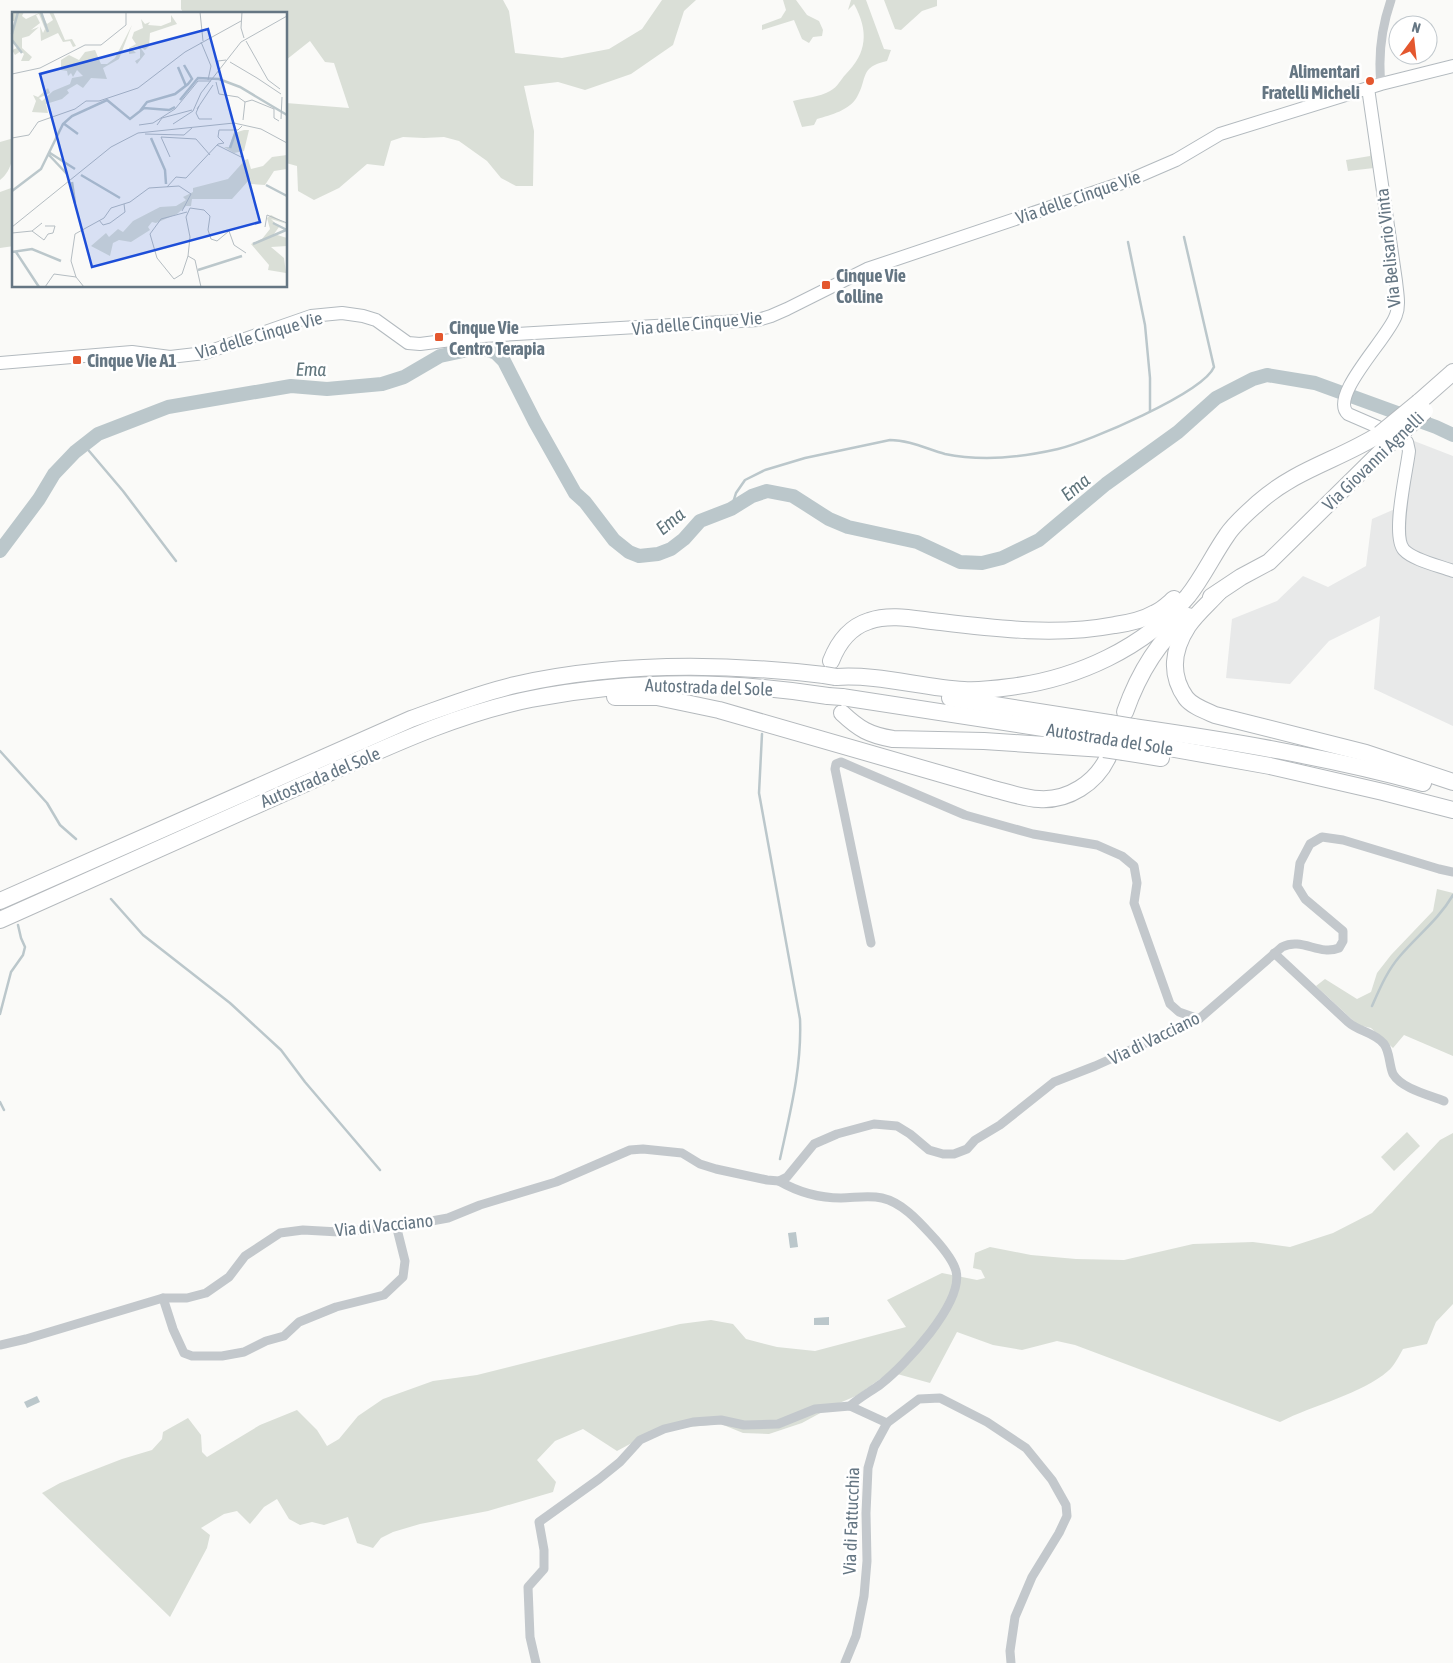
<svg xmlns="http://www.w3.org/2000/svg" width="1453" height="1663" viewBox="0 0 1453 1663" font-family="'Asap Condensed',sans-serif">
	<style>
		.built { fill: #e8e9e9 }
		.green { fill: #dadfd7 }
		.water { fill: #bbc7cb }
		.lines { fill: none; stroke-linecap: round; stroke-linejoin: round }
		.stream { stroke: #bbc7cb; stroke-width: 2.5 }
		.river { stroke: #bbc7cb; stroke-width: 14 }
		.secondary-casing { stroke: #b3babf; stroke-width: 14 }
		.highway-casing { stroke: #b4b9bd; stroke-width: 18 }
		.street { stroke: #c3c8cc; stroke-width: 9 }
		.secondary { stroke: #fff; stroke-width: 12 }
		.highway { stroke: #fff; stroke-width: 16 }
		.highway-bridge-casing { stroke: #b4b9bd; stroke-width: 18; stroke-linecap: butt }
		.highway-bridge { stroke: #fff; stroke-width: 16 }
		.poi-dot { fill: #e4572e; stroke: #fff; stroke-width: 2 }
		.labels { text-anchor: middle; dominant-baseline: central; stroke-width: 5; stroke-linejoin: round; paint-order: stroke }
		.poi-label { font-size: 18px; font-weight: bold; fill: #657683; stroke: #fff; text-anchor: start }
		.street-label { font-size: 18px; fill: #657683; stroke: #fff }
		.water-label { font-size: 19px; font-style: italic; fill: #60757c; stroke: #fff }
		.inset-river { fill: none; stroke: #bbc7cb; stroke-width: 2.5 }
		.inset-road { fill: none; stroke: #b5bdc2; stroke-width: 1 }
		.view { fill: #1d4ed8; fill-opacity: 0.15; stroke: #1d4ed8; stroke-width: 2.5 }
		.inset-edge { fill: none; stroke: #657683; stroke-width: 2.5 }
	</style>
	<rect width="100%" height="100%" fill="#fafaf8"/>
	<!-- built -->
	<path class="built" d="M 1409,439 L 1453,456 L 1453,726 L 1374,689 L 1380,616 L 1329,641 L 1290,684 L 1226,678 L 1232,619 L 1277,601 L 1303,576 L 1328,587 L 1366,566 L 1372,519 L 1395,509 Z"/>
	<!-- green -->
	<g class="green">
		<path d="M 181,0 L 503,0 L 509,11 L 515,53 L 562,58 L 609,49 L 642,29 L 662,0 L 696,0 L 684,11 L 673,45 L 631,74 L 585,90 L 558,82 L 524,86 L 534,131 L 533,186 L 516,186 L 501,178 L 487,161 L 459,141 L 444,137 L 424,138 L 403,137 L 391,141 L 384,166 L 367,164 L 339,188 L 314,200 L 298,191 L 297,166 L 286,163 L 286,103 L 349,108 L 334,63 L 325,62 L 310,41 L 286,60 L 286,14 L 216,14 L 215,12 L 211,14 L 184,14 L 181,9 Z"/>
		<path d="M 783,0 L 796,0 L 807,15 L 819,21 L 823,30 L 822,36 L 813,37 L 809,43 L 802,39 L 794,20 L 762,30 L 762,25 L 781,18 L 786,10 Z"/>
		<path d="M 851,0 L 866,0 L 884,49 L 891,50 L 887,61 C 859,67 868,78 857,97 C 850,110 831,115 817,119 L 814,125 L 802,127 L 793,101 C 804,98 820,97 830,91 C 838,87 840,80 846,74 C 867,53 869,31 854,4 L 848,10 Z"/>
		<path d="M 884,0 L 937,0 L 937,6 L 922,11 L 901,30 L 895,29 Z"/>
		<path d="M 14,138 C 14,152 13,170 0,180 L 0,142 Z"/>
		<path d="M 1370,152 L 1373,152 L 1374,168 L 1348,171 L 1346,160 L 1370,156 Z"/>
		<path d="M 14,187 L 14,246 L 0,248 L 0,192 Z"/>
		<path d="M 1437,889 L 1453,893 L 1453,1056 L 1404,1035 L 1393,1048 L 1371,1028 L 1358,1025 L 1316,986 L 1325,979 L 1357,999 L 1371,992 L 1377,973 L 1391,955 L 1433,911 Z"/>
		<path d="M 1407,1132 L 1420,1146 L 1394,1171 L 1381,1157 Z"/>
		<path d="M 1453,1133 L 1453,1304 L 1436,1322 L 1427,1344 L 1403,1349 C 1399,1356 1394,1366 1388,1371 C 1362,1394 1313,1405 1280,1422 L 1075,1345 L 1057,1341 L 1022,1350 L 993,1345 L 957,1332 L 930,1383 L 890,1372 L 856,1396 L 837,1404 L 802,1423 L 769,1434 L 743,1433 L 721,1424 L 656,1430 L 617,1451 L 583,1429 L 555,1441 L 537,1460 L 556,1482 L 553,1492 L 488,1511 L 420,1524 L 393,1532 L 381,1538 L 373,1548 L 357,1543 L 348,1517 L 324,1525 L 312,1522 L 300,1525 L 289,1519 L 277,1499 L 264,1507 L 250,1524 L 237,1511 L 224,1514 L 201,1528 L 210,1535 L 207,1548 L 170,1617 L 42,1493 L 60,1483 L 122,1459 L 152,1450 L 162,1439 L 163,1432 L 188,1418 L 201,1435 L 202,1452 L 207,1457 L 260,1425 L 297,1410 L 317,1430 L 327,1446 L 339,1439 L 358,1416 L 383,1399 L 433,1381 L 477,1375 L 680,1324 L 711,1320 L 733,1324 L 746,1339 L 777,1347 L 815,1351 L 906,1327 L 887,1300 L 942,1273 L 977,1280 L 985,1278 L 981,1270 L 973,1268 L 975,1253 L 990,1247 L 1031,1255 L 1076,1259 L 1124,1260 L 1193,1244 L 1253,1242 L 1290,1247 L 1333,1233 L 1372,1213 L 1440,1140 Z"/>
	</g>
	<!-- water -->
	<g class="water">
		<path d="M 796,1232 L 798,1247 L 790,1248 L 788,1233 Z"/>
		<path d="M 829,1317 L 829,1325 L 814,1325 L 814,1318 Z"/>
		<path d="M 37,1396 L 40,1402 L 27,1408 L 24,1402 Z"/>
	</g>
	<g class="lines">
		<!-- stream -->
		<g class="stream">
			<path d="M 1128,242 L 1145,325 L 1150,378 L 1150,411"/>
			<path d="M 84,445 L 123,491 L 176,561"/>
			<path d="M 731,509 L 736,493 L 745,480 L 765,470 L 805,458 L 890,440 C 909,440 927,449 945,454 C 959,457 973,458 987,458 C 1010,458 1036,454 1058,449 C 1088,442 1203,393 1214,367 L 1184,237"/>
			<path d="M 762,734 L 759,793 L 800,1019 C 802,1067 790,1113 780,1159"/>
			<path d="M 0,751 L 47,803 L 60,825 L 76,839"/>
			<path d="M 111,899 L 143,935 L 230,1003 L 281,1050 L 305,1082 L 380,1170"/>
			<path d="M 1372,1006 C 1380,988 1387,971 1400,956 C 1418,935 1439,919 1453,895"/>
			<path d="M 0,1014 L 11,972 L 23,955 L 25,947 L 21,938 L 18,925"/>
			<path d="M 0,1102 L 4,1110"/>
		</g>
		<!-- river -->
		<path class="river" d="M 0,551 L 39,499 L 54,474 L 75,452 L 98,434 L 168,407 L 291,386 L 327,389 L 382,384 L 404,377 L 440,356 L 468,350 L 485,349 L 496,353 L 504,361 L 535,422 L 575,493 L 585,502 L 614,540 L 629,552 L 639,556 L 658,554 L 671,549 L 684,539 L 700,521 L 731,509 L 752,496 L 767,491 L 793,496 L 829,519 L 848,527 L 917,542 L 960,562 L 982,563 L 1002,558 L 1039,540 L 1106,484 L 1178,432 L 1216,398 L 1253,379 L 1267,375 L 1315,383 L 1436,427 L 1453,435"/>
		<!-- secondary casing -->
		<g class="secondary-casing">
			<g id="secondary">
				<path d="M 1368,88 L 1396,281 C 1397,292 1400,305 1396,315 C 1390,336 1328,396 1348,414 L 1378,427"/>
				<path d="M 0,363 L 132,352 L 170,357 L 205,353 L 311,316 L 342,313 L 363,316 L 376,320 L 408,343 L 420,344 L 483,336 L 758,320 L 771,316 L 787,309 L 867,269 L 1125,182 L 1176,160 L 1220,134 L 1381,84 L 1453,66"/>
				<path d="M 1402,439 L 1407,442 L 1409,451 C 1407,470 1391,536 1404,550 C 1413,560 1440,566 1453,571"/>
			</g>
		</g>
		<!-- highway casing -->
		<g class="highway-casing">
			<g id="highway">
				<path d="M 1419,402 L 1453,372"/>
				<path d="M 1219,592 C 1209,603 1196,614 1188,626 C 1173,649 1169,674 1186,698 C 1192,706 1206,711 1215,715 L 1366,753 L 1453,782"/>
				<path d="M 1211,597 L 1241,577 L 1269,562 L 1390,443"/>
				<path d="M 831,661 C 838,643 850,627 869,621 C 892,613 918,620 941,622 C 999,629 1057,636 1115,625 C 1129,623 1143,620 1155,613 C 1162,610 1168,604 1174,599"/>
				<path d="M 836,677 C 879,674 922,688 964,690 C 979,691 995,689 1010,687 C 1076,679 1145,648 1188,596 C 1203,577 1213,555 1227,535 C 1235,523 1247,513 1258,503 C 1296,469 1339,460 1380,434"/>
				<path d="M 615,697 L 657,697 L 719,710 L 990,788 C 1006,792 1023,798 1039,799 C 1068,801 1096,783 1108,757"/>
				<path d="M 842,697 L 1108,738"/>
				<path d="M 950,698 L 1109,723"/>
				<path d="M 1125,712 C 1138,675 1158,641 1188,616"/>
				<path d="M 842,713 C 859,729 869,735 893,739 L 984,741 L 1104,749"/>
				<path d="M 1133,727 C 1230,741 1328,757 1423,783"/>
				<path d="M 1130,741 L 1270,766 L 1383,792 L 1453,810"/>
				<path d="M 1124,752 L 1161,758"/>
				<path d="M 0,901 L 411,719 C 445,707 480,693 515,685 C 617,662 721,663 824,675"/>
				<path d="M 0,920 C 104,873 208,826 313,780 C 383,749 455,714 531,699 C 630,680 729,680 828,696"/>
			</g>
		</g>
		<!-- street -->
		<g class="street">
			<path d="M 1381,84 C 1378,56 1382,26 1391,0"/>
			<path d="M 871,943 L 835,769 L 836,764 L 841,762 L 965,815 L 1033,834 L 1097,845 L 1122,856 L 1134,866 L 1137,883 L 1134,903 L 1170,1004 L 1179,1012 L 1199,1019"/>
			<path d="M 1274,953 L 1348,1022 C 1359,1032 1374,1032 1384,1044 C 1390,1052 1389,1065 1393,1074 C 1402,1089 1429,1095 1444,1101"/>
			<path d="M 779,1181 C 798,1192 819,1198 841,1198 C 854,1198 868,1195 882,1198 C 904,1203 921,1224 935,1239 C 943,1248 953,1260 956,1271 C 964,1303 904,1366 881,1384 C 870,1392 860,1397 850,1406"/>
			<path d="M 163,1298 L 173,1329 L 184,1353 L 192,1356 L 222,1356 L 244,1352 L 266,1341 L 284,1336 L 299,1322 L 336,1307 L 384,1295 L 403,1277 L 405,1261 L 396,1225"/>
			<path d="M 0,1345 L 26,1339 L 163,1298 L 187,1298 L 206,1293 L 229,1277 L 245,1256 L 280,1233 L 303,1230 L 339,1232 L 415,1224 L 448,1218 L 480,1205 L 556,1182 L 630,1150 L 643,1149 L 682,1153 L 700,1164 L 716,1169 L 767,1180 L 779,1181 L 787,1177 L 814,1144 L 837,1134 L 874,1124 L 897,1126 L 910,1134 L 929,1150 L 943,1154 L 954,1154 L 967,1149 L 975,1140 L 1000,1125 L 1054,1082 L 1095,1066 L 1199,1019 L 1282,947 C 1302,937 1319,956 1339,948 L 1343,941 L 1343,931 L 1305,899 L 1297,886 L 1300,863 L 1310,844 L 1322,837 L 1343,840 L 1439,869 L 1453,872"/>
			<path d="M 536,1663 L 530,1637 L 528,1587 L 544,1569 L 544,1550 L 539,1522 L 599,1479 L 620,1462 L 640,1440 L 664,1429 L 693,1422 L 721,1420 L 744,1425 L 778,1424 L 815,1409 L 850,1406 L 887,1423"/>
			<path d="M 845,1663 L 856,1636 L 864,1596 L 867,1561 L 866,1513 L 868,1468 L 874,1447 L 887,1423 L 919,1399 L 940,1398 L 987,1422 L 1026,1448 L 1052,1480 L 1066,1505 L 1067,1516 L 1059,1533 L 1032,1577 L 1015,1617 L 1010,1651 L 1011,1663"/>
		</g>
		<!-- secondary -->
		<use href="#secondary" class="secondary"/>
		<!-- highway -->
		<use href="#highway" class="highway"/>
		<!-- highway-bridge casing -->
		<g class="highway-bridge-casing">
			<g id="highway-bridge">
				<path d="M 1380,434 L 1419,402"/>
				<path d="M 1390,443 L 1425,411"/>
				<path d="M 824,675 L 836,677"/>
				<path d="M 828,696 L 842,697"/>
				<path d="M 1109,723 L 1133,727"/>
				<path d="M 1108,738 L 1130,741"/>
				<path d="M 1104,749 L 1124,752"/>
			</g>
		</g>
		<!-- highway-bridge -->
		<use href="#highway-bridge" class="highway-bridge"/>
	</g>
	<!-- markers -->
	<g class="poi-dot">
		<circle cx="1370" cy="81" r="5"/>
		<rect x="821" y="280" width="10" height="10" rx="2.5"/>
		<rect x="434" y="332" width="10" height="10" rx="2.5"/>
		<rect x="72" y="355" width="10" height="10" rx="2.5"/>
	</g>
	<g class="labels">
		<!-- poi labels -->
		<g class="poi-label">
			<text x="1360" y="71" text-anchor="end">Alimentari<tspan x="1360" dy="21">Fratelli Micheli</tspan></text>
			<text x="836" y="275">Cinque Vie<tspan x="836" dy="21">Colline</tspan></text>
			<text x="449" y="327">Cinque Vie<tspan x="449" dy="21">Centro Terapia</tspan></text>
			<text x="87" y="360">Cinque Vie A1</text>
		</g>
		<!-- street labels -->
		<g class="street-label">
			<text transform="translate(1078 197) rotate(-19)">Via delle Cinque Vie</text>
			<text transform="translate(1388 248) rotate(-96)">Via Belisario Vinta</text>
			<text transform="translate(697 323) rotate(-5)">Via delle Cinque Vie</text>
			<text transform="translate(259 335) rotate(-16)">Via delle Cinque Vie</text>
			<text transform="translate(1373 461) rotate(-44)">Via Giovanni Agnelli</text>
			<text transform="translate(709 687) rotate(2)">Autostrada del Sole</text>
			<text transform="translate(1110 739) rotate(9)">Autostrada del Sole</text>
			<text transform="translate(320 777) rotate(-23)">Autostrada del Sole</text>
			<text transform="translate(1154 1038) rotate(-26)">Via di Vacciano</text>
			<text transform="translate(384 1225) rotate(-6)">Via di Vacciano</text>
			<text transform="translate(851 1521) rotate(-88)">Via di Fattucchia</text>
		</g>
		<!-- water labels -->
		<g class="water-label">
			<text transform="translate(311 369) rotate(1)">Ema</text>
			<text transform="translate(1075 487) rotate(-39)">Ema</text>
			<text transform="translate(670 521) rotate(-39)">Ema</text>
		</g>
	</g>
	<!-- overview -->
	<g transform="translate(12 12)">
		<rect width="275" height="275" fill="#fafaf8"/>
		<path d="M 0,0 L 12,0 L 10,4 L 14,7 L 29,0 L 35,12 L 41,8 L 37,0 L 41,0 L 53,28 L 60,27 L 64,34 L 61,35 L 58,29 L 51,30 L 46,21 L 29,29 L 28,14 L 31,21 L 33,17 L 27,2 L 24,3 L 28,11 L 19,18 L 27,15 L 17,24 L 10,26 L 10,36 L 20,45 L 17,49 L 9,49 L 12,42 L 9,39 L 3,43 L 0,38 L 5,36 L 0,25 L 3,9 L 0,9 ZM 159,3 L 165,12 L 138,21 L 137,34 L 133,38 L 128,35 L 133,42 L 125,52 L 123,49 L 128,46 L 128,38 L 126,34 L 119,36 L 124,41 L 117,42 L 117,36 L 124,32 L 120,26 L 122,20 L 131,16 L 129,7 L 133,12 L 138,10 L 136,13 L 149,14 L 159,10 ZM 120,13 L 107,47 L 91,56 L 95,67 L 79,66 L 71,76 L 65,72 L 55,78 L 57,81 L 50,87 L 34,92 L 36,101 L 20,100 L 24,89 L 21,83 L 26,85 L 36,76 L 38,81 L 27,86 L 30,89 L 41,79 L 58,72 L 60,66 L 71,64 L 65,58 L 61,65 L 59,61 L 56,64 L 55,59 L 49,58 L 49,48 L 57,43 L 67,48 L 73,40 L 83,38 L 89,52 L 95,52 L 103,46 ZM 232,118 L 237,118 L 232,139 L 222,141 L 212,135 L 217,135 L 222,121 ZM 275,143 L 275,157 L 262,159 L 253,173 L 239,172 L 238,167 L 220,187 L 180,187 L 179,194 L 174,194 L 165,202 L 144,211 L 140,210 L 136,215 L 138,218 L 119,230 L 107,228 L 101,231 L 98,244 L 79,234 L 94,221 L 97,225 L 106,217 L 111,220 L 121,209 L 148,195 L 164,194 L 174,188 L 171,185 L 181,180 L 181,176 L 216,167 L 233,148 L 236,147 L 239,157 L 251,154 L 260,145 ZM 259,203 L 275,212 L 259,207 L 267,215 L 262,222 L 275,226 L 275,234 L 259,235 L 272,246 L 274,261 L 256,258 L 257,253 L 239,232 L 250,227 L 258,217 L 255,206 Z" fill="#dadfd7"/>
		<path class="inset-river" d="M 29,0 L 36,20M 0,22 L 6,0M 0,28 L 10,41M 166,55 L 174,74M 168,88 L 186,66 L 207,67 L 228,75 L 275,103M 128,99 L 135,90 L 163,82 L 176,72 L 180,67 L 172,53M 51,111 L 66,122M 139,126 L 153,158 L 154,172M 218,136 L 224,119M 38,141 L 63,157M 37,143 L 55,162M 69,163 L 108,186M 60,170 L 63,191M 254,173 L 275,184M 0,179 L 29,157 L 51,112 L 60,104 L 95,88 L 118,107 L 132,96 L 157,98 L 163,95M 261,211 L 275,218M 241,232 L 274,218M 0,240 L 20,237 L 49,249M 4,240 L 27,275M 186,258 L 230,244"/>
		<path class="inset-road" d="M 188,0 L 191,29M 230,0 L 229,16 L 232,26M 234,29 L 256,68 L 268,77M 189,30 L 199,54 L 196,68M 218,50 L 245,66M 207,61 L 206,49 L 214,48M 0,62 L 28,56 L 73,33 L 89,33 L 114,13 L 114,0M 245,66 L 269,82M 204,70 L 207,82 L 226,85 L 233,90 L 231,108M 233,90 L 240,88 L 262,97 L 262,106 L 267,109M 187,94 L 184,101 L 187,107 L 200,107M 185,97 L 201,73M 269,107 L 270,85M 161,112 L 181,99 L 189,81 L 229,30 L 275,4M 127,113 L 141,111 L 163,97 L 186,69 L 199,69M 145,113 L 150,106 L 180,98M 133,122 L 172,123 L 180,116M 0,126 L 17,123 L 26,110 L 63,97 L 74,89 L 87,89 L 126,76 L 173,40 L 229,9M 205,133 L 229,145M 158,145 L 149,125 L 184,127 L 198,143M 155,175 L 164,165 L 174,166 L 206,132 L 212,131 L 206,125 L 207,118 L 226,118 L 230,114M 175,200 L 149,207 L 138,222 L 145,246 L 162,267 L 170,262 L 176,244 L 178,225 L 174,205 L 178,196 L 192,198 L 198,204 L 196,218 L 199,227 L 205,229 L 217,219 L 222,233 L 234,241M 87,208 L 91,213 L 98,211 L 113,200 L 112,192M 0,215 L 99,135 L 126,121 L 222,111 L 249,117 L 275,131M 253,215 L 255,203 L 275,211M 20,219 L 32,228 L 36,222 L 41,221 L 43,214 L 33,214M 0,221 L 20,219 L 30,211M 176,244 L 183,248 L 189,275M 64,265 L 59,249 L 63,222 L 92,206 L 99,196 L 118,190 L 137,176 L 167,174 L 179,182 L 170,199M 33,275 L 42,262 L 64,265 L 72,275"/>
		<path class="view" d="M 196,17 L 248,210 L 80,255 L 28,62 Z"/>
		<rect width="275" height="275" class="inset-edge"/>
	</g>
	<!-- north arrow -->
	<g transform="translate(1413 40) rotate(15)"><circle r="24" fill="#ffffff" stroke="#c1c8cd"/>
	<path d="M0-4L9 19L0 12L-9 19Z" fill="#e4572e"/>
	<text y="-8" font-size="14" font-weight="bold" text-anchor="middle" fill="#657683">N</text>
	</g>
</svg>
